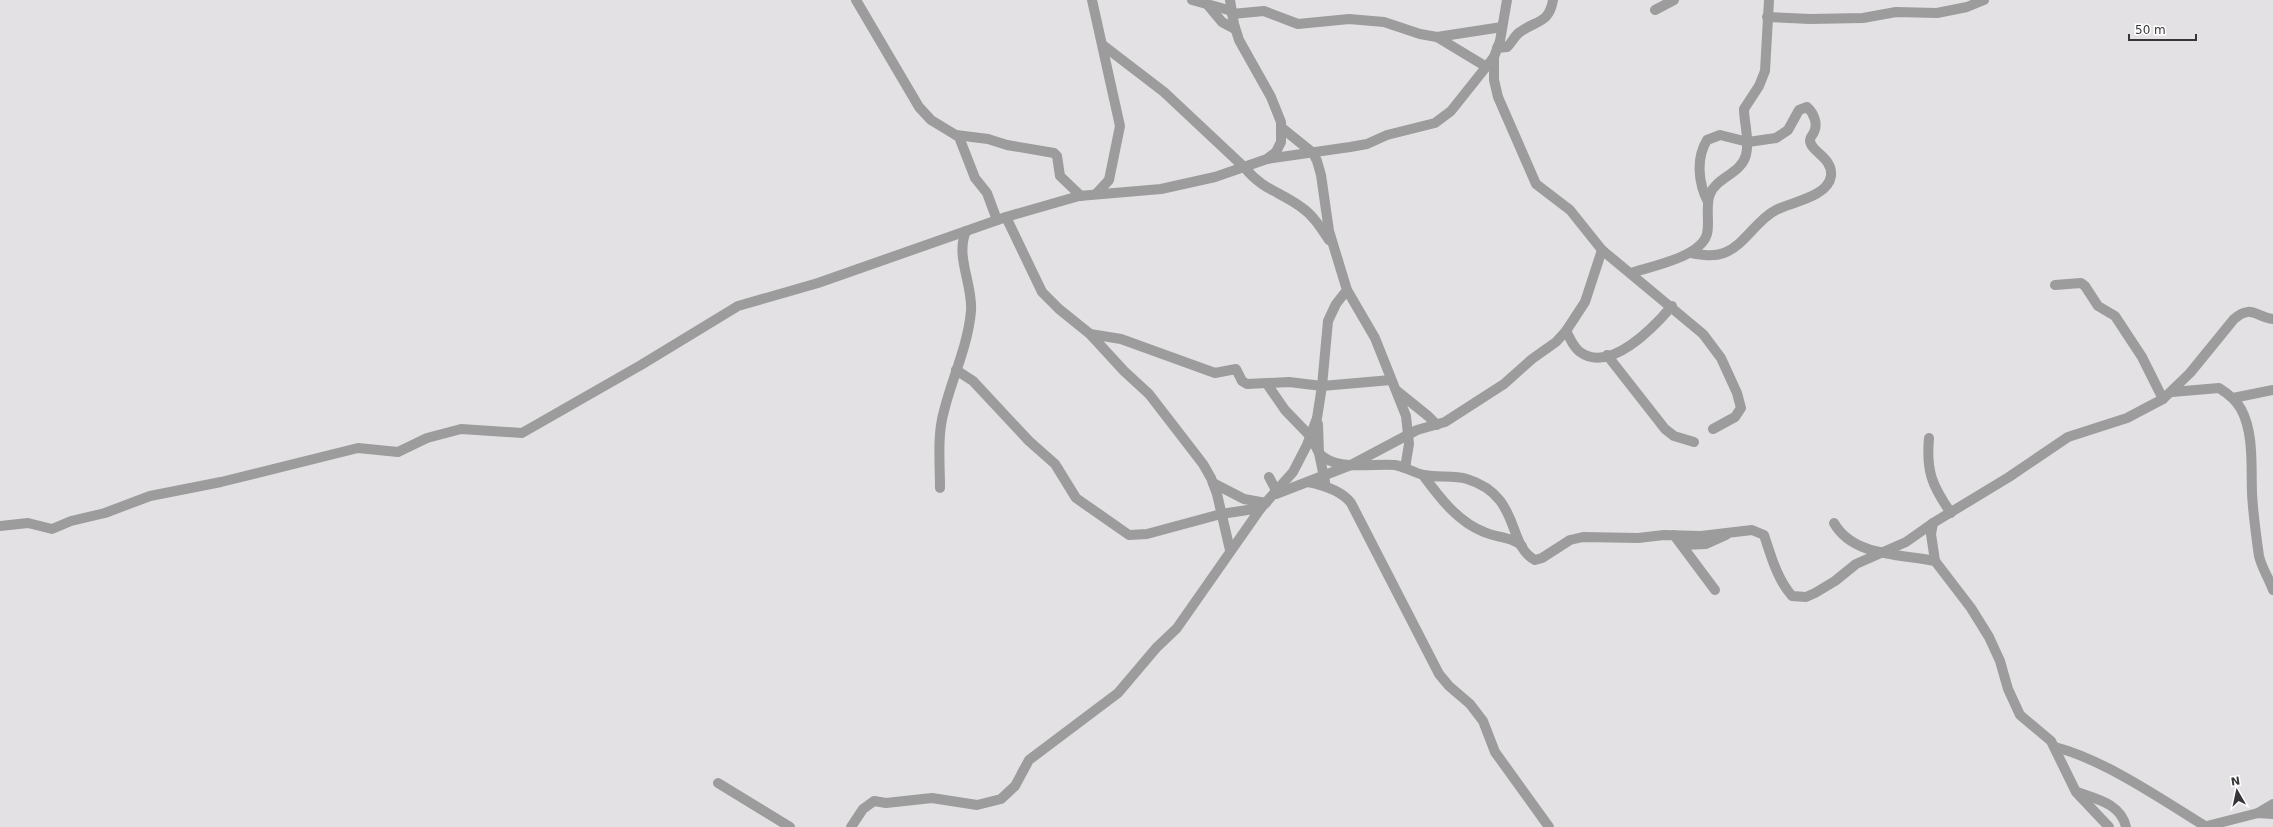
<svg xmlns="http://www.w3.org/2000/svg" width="2273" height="827" viewBox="0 0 2273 827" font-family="'DejaVu Sans',sans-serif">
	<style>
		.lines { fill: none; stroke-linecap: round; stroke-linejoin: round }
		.minor { stroke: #9c9c9d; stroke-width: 10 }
	</style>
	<rect width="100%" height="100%" fill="#e3e1e4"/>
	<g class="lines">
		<!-- minor -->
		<g class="minor">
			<path d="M 856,0 L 919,107 L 931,120 L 959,137 L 975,178 L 987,193 L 997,220"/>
			<path d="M 1092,0 L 1120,126 L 1109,180 L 1097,193"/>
			<path d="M 1192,0 L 1232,11"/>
			<path d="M 1507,0 L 1500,41 L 1494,57 L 1494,80 L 1498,97 L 1536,184 L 1570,210 L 1602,250 L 1703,334 L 1721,358 L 1737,393 L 1741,408 L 1735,417 L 1713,429"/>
			<path d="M 1207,4 L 1222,22 L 1235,29"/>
			<path d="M 1655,10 L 1674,0"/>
			<path d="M 1232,14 L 1264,11 L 1298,24 L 1349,19 L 1384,22 L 1420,34 L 1437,37 L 1502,27"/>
			<path d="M 1767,17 L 1810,19 L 1863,18 L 1896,12 L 1937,13 L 1967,7 L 1984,0"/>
			<path d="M 1437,37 L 1485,66"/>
			<path d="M 1104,46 L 1164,92 L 1245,168 C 1263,190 1279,191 1301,207 C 1313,215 1321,228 1329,240"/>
			<path d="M 1497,48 L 1507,47 C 1512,43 1514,36 1520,32 C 1536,20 1549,24 1553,0"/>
			<path d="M 956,135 L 988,139 L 1007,145 L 1054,153 L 1057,156 L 1060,176 L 1081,196"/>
			<path d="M 1267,159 L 1350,147 L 1367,144 L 1387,135 L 1435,123 L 1451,111 L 1494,57"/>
			<path d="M 1006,217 L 1042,292 L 1059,309 L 1090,334 L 1124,371 L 1149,394 L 1203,464 L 1211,478 L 1217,494 L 1230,550"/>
			<path d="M 1691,253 C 1702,255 1713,257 1724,253 C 1745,245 1756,220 1776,210 C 1791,202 1828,197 1831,176 C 1833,157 1810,152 1810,140 C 1810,137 1813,135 1814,132 C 1818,124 1814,113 1807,107 L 1799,110 L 1788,130 L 1776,138 L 1748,142 L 1720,135 L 1707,140 C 1696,158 1698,183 1708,202"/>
			<path d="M 1631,273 C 1652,266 1701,257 1707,234 C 1710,221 1705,207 1710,194 C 1717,177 1741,174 1746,155 C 1750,139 1744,124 1744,109 L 1759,86 L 1765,71 L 1769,0"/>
			<path d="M 2055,285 L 2081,283 L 2085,286 L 2098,306 L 2115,316 L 2142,357 L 2163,399"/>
			<path d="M 1347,290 L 1375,338 L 1406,416 L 1409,444 L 1405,468"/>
			<path d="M 1566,331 C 1570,338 1573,347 1580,352 C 1610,374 1654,327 1672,306"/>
			<path d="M 1090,334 L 1121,339 L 1215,373 L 1236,369 L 1242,381 L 1247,384 L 1289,382 L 1322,386 L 1391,380"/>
			<path d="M 1607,355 L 1665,429 L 1674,436 L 1694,442"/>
			<path d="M 956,370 L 973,381 L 1029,441 L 1055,464 L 1076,498 L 1129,535 L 1147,534 L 1221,514 L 1261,508"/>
			<path d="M 1267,384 L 1285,410 L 1311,437 L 1319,453 L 1325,482"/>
			<path d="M 1397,391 L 1428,416 L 1437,425"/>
			<path d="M 2172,392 L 2219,388 C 2227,393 2236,400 2241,409 C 2254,433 2251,466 2252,493 C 2253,513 2256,535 2259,556 C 2262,569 2269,578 2273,590"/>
			<path d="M 2233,398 L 2273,390"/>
			<path d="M 1318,424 L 1319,453 C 1336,472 1372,463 1395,465 C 1406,467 1414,473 1424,475 C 1438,478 1453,475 1467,479 C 1522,496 1506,545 1535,560 L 1542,558 L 1570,540 L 1583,537 L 1638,538 L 1664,535 L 1701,536 L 1752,530 L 1764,535 C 1771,556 1777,579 1792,596 L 1806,597 L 1815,593 L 1835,581 L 1856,564 L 1906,542 L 1933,523"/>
			<path d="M 1929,438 C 1926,471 1932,486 1951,513"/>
			<path d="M 1423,475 C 1439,497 1458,522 1484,532 C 1498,538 1510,536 1522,546"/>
			<path d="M 1269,477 L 1277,492"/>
			<path d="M 1308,482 C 1323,485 1341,490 1351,503 L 1439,674 L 1449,686 L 1470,704 L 1483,721 L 1495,752 L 1549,827"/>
			<path d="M 1213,483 L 1244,499 L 1266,503"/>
			<path d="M 940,488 C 940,463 937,435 944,411 C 952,378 968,346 971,311 C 973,284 955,257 966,231"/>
			<path d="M 1276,494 L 1351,465 L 1417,430 L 1445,422 L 1504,384 L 1532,359 L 1556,342 L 1566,331 L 1585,302 L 1602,250"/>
			<path d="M 1834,523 C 1853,557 1902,554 1935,561"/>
			<path d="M 0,526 L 28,523 L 52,529 L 71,521 L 105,513 L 150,496 L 221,482 L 358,448 L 398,452 L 427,438 L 461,429 L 522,433 L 641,365 L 738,306 L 818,283 L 1006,217 L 1079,196 L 1161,189 L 1215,177 L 1267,159 L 1276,152 L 1281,142 L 1281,122 L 1271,97 L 1239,40 L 1234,24 L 1230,0"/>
			<path d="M 1674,535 L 1715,590"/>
			<path d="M 1682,545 L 1706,544 L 1726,535"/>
			<path d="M 2055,747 C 2105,760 2161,799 2205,826"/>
			<path d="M 718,783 L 790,827"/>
			<path d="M 2077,792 C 2097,799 2121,804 2126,827"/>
			<path d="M 2258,813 L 2273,804"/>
			<path d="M 851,827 L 863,809 L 874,801 L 886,803 L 932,798 L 977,805 L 1001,799 L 1015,786 L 1029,760 L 1118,693 L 1157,647 L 1177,628 L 1261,508 L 1293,472 L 1307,445 L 1317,418 L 1322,386 L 1328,321 L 1336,304 L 1347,290 L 1329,231 L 1321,175 L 1317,161 L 1313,153 L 1282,128"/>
			<path d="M 2109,827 L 2076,792 L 2051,741 L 2020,715 L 2008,689 L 2000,661 L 1989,637 L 1971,608 L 1935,561 L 1931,534 L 1933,523 L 2009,477 L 2068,437 L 2127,418 L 2163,399 L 2190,373 L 2234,319 C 2251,304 2256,317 2273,319"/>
			<path d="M 2203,827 L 2258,813 L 2273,814"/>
		</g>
	</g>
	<!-- north arrow -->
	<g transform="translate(2237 791) rotate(351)" stroke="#ffffff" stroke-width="3" paint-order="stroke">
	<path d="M0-3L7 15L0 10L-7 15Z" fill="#363637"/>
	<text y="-6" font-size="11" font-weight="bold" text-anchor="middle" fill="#363637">N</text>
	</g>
	<!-- scale -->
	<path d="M2129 34v6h67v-6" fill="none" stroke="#363637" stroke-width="2"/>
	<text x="2135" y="34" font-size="12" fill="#363637" stroke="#ffffff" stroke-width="3" paint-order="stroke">50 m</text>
</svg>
